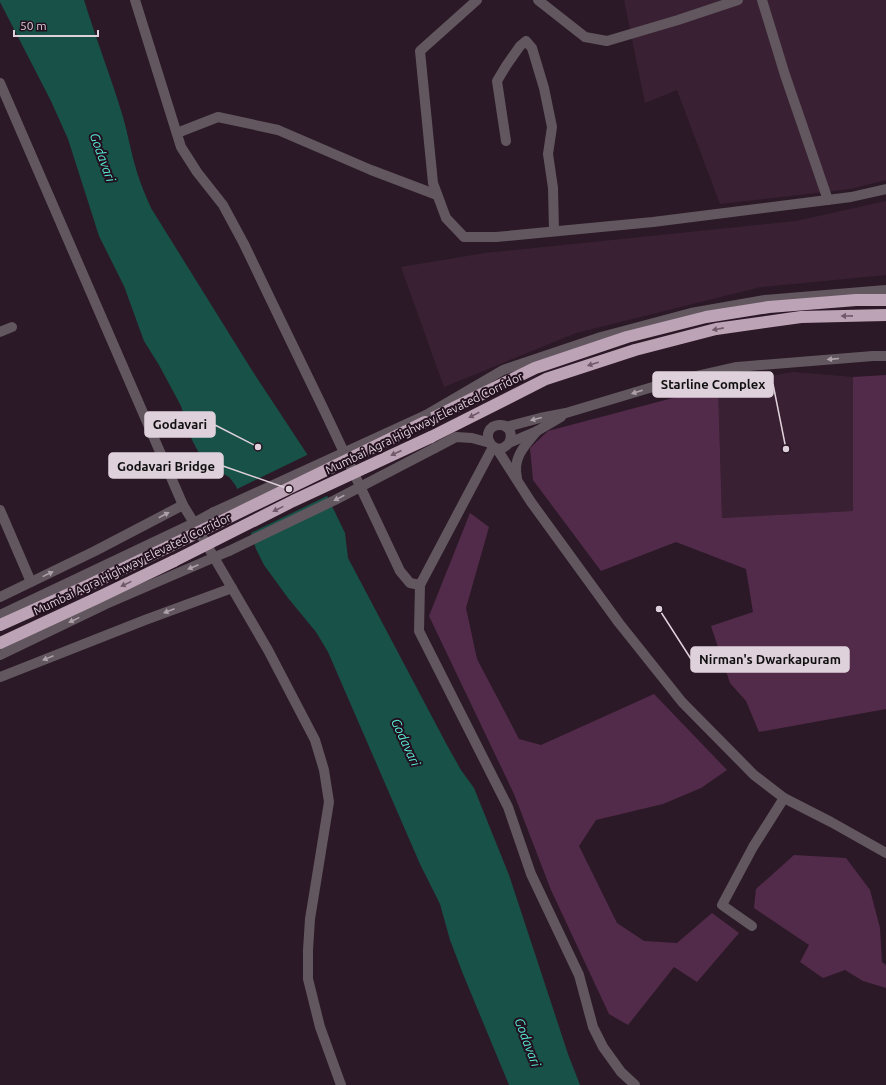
<svg xmlns="http://www.w3.org/2000/svg" width="886" height="1085" viewBox="0 0 886 1085" font-family="Ubuntu,sans-serif">
	<style>
		.built { fill: #392133 }
		.green { fill: #532b4a }
		.water { fill: #175148 }
		.pier { fill: #2c1927 }
		.lines { fill: none; stroke-linecap: round; stroke-linejoin: round }
		.minor { stroke: #62575f; stroke-width: 10 }
		.tertiary { stroke: #62575f; stroke-width: 10 }
		.motorway { stroke: #bda3b6; stroke-width: 12 }
		.tertiary-bridge { stroke: #62575f; stroke-width: 10 }
		.motorway-bridge { stroke: #bda3b6; stroke-width: 12 }
		.oneway { fill: #705a6a }
		.oneway2 { fill: #ada0a9 }
		.labels { text-anchor: middle; dominant-baseline: central; stroke-width: 4; stroke-linejoin: round; paint-order: stroke }
		.street-label { font-size: 12px; fill: #dfd1db; stroke: #22101e }
		.water-label { font-size: 13px; font-style: italic; fill: #57eed7; stroke: #22101e }
		.leader { fill: none; stroke: #dfd1db; stroke-width: 1.5 }
		.callout-dot { fill: #dfd1db; stroke: #22101e; stroke-width: 1.5 }
		.callout { fill: #dfd1db; stroke: #dfd1db; stroke-width: 1.5 }
		.callout-label { font-size: 13px; text-anchor: middle; font-weight: bold; fill: #111 }
	</style>
	<rect width="100%" height="100%" fill="#2c1927"/>
	<!-- built -->
	<g class="built">
		<path d="M 624,0 L 886,0 L 886,180 L 850,189 L 720,204 L 677,90 L 645,103 Z"/>
		<path d="M 886,201 L 886,275 L 761,287 L 576,333 L 444,387 L 401,267 L 485,253 L 796,221 Z"/>
		<path d="M 793,372 L 853,377 L 853,511 L 722,518 L 718,386 Z"/>
	</g>
	<!-- green -->
	<g class="green">
		<path d="M 886,375 L 886,709 L 759,732 L 746,701 L 730,683 L 711,626 L 753,612 L 746,569 L 676,542 L 601,571 L 533,480 L 530,448 L 548,431 L 718,386 L 722,518 L 853,511 L 853,377 Z"/>
		<path d="M 470,513 L 489,527 L 466,608 L 477,659 L 519,739 L 541,745 L 654,694 L 727,770 L 701,788 L 663,804 L 596,820 L 579,846 L 617,923 L 644,941 L 677,943 L 712,913 L 739,933 L 697,982 L 674,967 L 628,1025 L 609,1014 L 551,890 L 514,794 L 429,616 Z"/>
		<path d="M 794,855 L 846,858 L 870,890 L 880,928 L 882,962 L 886,965 L 886,988 L 863,981 L 845,970 L 823,978 L 800,962 L 809,945 L 754,908 L 756,889 Z"/>
	</g>
	<!-- water -->
	<path class="water" d="M 0,0 L 84,0 C 96,39 111,77 123,117 C 127,131 130,147 134,162 C 138,177 144,193 151,208 L 253,372 L 307,454 L 345,533 L 348,558 L 448,747 L 461,770 L 474,788 L 509,875 L 568,1054 L 580,1085 L 509,1085 L 463,974 L 450,940 L 440,904 L 420,864 L 328,652 L 316,632 L 288,598 L 264,565 L 256,549 L 236,486 L 229,477 L 215,469 L 200,455 L 192,440 L 181,406 L 159,365 L 144,341 L 124,286 L 99,236 L 68,139 L 51,101 L 0,2 Z"/>
	<!-- pier -->
	<path class="pier" d="M 309,454 L 329,495 L 249,534 L 235,490 Z"/>
	<g class="lines">
		<!-- minor -->
		<g class="minor">
			<path d="M 135,0 L 181,147 L 197,172 L 223,205 L 244,244 L 279,317 L 325,412 L 400,571 L 410,583 L 420,585 L 493,447"/>
			<path d="M 477,0 L 420,51 L 433,183 L 446,218 L 464,237 L 496,237 L 653,222 L 851,197 L 886,189"/>
			<path d="M 538,0 L 585,37 L 607,41 L 678,20 L 738,0"/>
			<path d="M 762,0 L 785,75 L 828,200"/>
			<path d="M 177,133 L 218,117 L 278,130 L 371,170 L 437,195"/>
			<path d="M 506,141 L 497,81 L 506,66 L 520,46 L 526,41 L 532,48 L 544,88 L 552,127 L 548,154 L 553,188 L 554,231"/>
			<path d="M 0,332 L 12,327"/>
			<path d="M 497,449 L 531,502 L 619,623 L 682,702 L 754,775 L 784,798 L 831,822 L 886,853"/>
			<path d="M 517,478 C 512,458 525,445 537,431"/>
			<path d="M 0,510 L 31,582"/>
			<path d="M 420,585 L 419,631 L 508,807 L 531,874 L 579,975 L 593,1027 L 603,1047 L 621,1072 L 635,1085"/>
			<path d="M 0,597 L 95,551 L 183,505"/>
			<path d="M 0,677 L 145,620 L 232,588"/>
			<path d="M 752,926 L 722,905 L 753,847 L 784,798"/>
		</g>
		<!-- tertiary -->
		<g class="tertiary">
			<path d="M 0,83 L 183,505 L 194,523 L 268,650 L 315,740 L 324,770 L 329,802 L 310,919 L 308,950 L 308,979 L 320,1027 L 341,1085"/>
			<path d="M 426,415 L 503,370 L 601,337 L 691,313 L 765,300 L 886,290"/>
			<path d="M 506,427 L 540,418 L 566,413 L 666,383 L 737,367 L 873,356 L 886,356"/>
			<path d="M 509,443 C 513,435 510,424 499,425 C 477,427 492,462 509,443 L 537,431 L 561,417"/>
			<path d="M 435,448 L 456,437 L 472,438 L 490,443"/>
			<path d="M 0,615 L 194,523 L 214,512"/>
			<path d="M 0,655 L 106,604 L 229,551"/>
		</g>
		<!-- motorway -->
		<g class="motorway">
			<path d="M 425,422 L 535,368 L 627,337 L 706,317 L 769,307 L 856,300 L 886,300"/>
			<path d="M 431,437 L 546,379 L 635,350 L 716,329 L 801,317 L 886,315"/>
			<path d="M 0,625 L 89,585 L 168,547"/>
			<path d="M 0,643 L 95,599 L 174,561"/>
		</g>
		<!-- tertiary-bridge -->
		<g class="tertiary-bridge">
			<path d="M 214,512 L 426,415"/>
			<path d="M 229,551 L 335,500 L 435,448"/>
		</g>
		<!-- motorway-bridge -->
		<g class="motorway-bridge">
			<path d="M 168,547 L 425,422"/>
			<path d="M 174,561 L 293,501 L 431,437"/>
		</g>
	</g>
	<!-- one-way arrows -->
	<defs><path id="oneway-solid" d="M-6-.8H1V-3.2L6.5 0L1 3.2V.8H-6Z"/></defs>
	<g class="oneway">
		<use href="#oneway-solid" transform="translate(847 316) rotate(179)"/>
		<use href="#oneway-solid" transform="translate(718 329) rotate(169)"/>
		<use href="#oneway-solid" transform="translate(593 364) rotate(162)"/>
		<use href="#oneway-solid" transform="translate(474 415) rotate(153)"/>
		<use href="#oneway-solid" transform="translate(396 453) rotate(155)"/>
		<use href="#oneway-solid" transform="translate(278 509) rotate(154)"/>
		<use href="#oneway-solid" transform="translate(126 584) rotate(154)"/>
	</g>
	<g class="oneway2">
		<use href="#oneway-solid" transform="translate(833 359) rotate(175)"/>
		<use href="#oneway-solid" transform="translate(637 392) rotate(163)"/>
		<use href="#oneway-solid" transform="translate(536 419) rotate(166)"/>
		<use href="#oneway-solid" transform="translate(339 498) rotate(153)"/>
		<use href="#oneway-solid" transform="translate(164 515) rotate(-28)"/>
		<use href="#oneway-solid" transform="translate(193 567) rotate(157)"/>
		<use href="#oneway-solid" transform="translate(48 574) rotate(-26)"/>
		<use href="#oneway-solid" transform="translate(169 611) rotate(159)"/>
		<use href="#oneway-solid" transform="translate(74 620) rotate(154)"/>
		<use href="#oneway-solid" transform="translate(48 658) rotate(158)"/>
	</g>
	<g class="labels">
		<!-- street labels -->
		<g class="street-label">
			<text transform="translate(424 423) rotate(-26)">Mumbai Agra Highway Elevated Corridor</text>
			<text transform="translate(132 564) rotate(-26)">Mumbai Agra Highway Elevated Corridor</text>
		</g>
		<!-- water labels -->
		<g class="water-label">
			<text transform="translate(103 157) rotate(70)">Godavari</text>
			<text transform="translate(406 742) rotate(65)">Godavari</text>
			<text transform="translate(528 1042) rotate(69)">Godavari</text>
		</g>
	</g>
	<!-- callouts -->
	<path class="leader" d="M786 449L773 384M258 447L215 425M289 489L223 466M659 609L691 659"/>
	<g class="callout-dot">
		<circle cx="786" cy="449" r="4"/>
		<circle cx="258" cy="447" r="4"/>
		<circle cx="289" cy="489" r="4"/>
		<circle cx="659" cy="609" r="4"/>
	</g>
	<g class="callout">
		<rect x="653" y="372" width="120" height="25" rx="4"/>
		<rect x="145" y="412" width="70" height="25" rx="4"/>
		<rect x="109" y="453" width="114" height="25" rx="4"/>
		<rect x="691" y="647" width="158" height="25" rx="4"/>
	</g>
	<g class="callout-label">
		<text x="713" y="389">Starline Complex</text>
		<text x="180" y="429">Godavari</text>
		<text x="166" y="471">Godavari Bridge</text>
		<text x="770" y="664">Nirman's Dwarkapuram</text>
	</g>
	<!-- scale -->
	<path d="M14 30v6h84v-6" fill="none" stroke="#dfd1db" stroke-width="2"/>
	<text x="20" y="30" font-size="12" fill="#dfd1db" stroke="#22101e" stroke-width="3" paint-order="stroke">50 m</text>
</svg>
